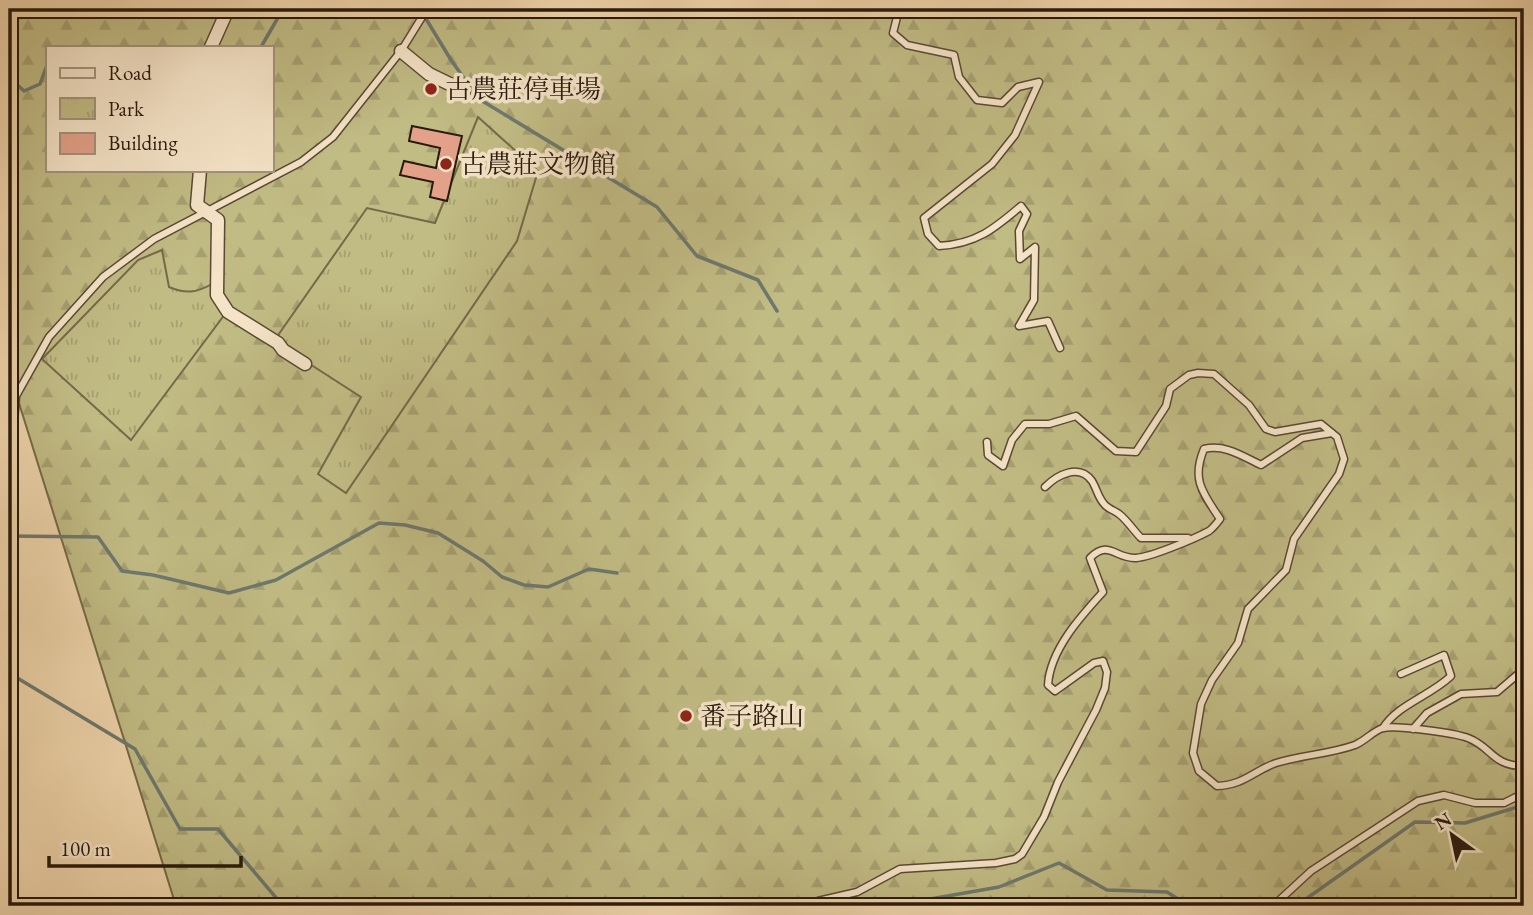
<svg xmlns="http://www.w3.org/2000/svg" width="1533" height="915" viewBox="0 0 1533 915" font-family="'EB Garamond','Noto Serif TC',serif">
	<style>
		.forest { fill: url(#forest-firs); stroke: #756a48; stroke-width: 2; fill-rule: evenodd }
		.park { fill: url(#park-tufts); stroke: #756a48; stroke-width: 2 }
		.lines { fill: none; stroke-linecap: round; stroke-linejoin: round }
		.stream { stroke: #6d796e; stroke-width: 3.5 }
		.building { fill: #e3a18a; stroke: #291a0d; stroke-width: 2 }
		.service-casing { stroke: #5a4934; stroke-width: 9 }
		.minor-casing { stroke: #5a4934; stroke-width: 15 }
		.service { stroke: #f5e4c8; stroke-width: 6 }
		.minor { stroke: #f5e4c8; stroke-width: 12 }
		.poi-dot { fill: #8f2418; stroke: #f5e4c8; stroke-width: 2.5 }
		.labels { text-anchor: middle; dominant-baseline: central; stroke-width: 7; stroke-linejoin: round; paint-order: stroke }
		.poi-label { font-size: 26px; fill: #291a0d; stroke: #f5e4c8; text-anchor: start }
	</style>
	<defs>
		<pattern id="forest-firs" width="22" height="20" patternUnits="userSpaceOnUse" patternTransform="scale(1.75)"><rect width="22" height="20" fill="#c1bb84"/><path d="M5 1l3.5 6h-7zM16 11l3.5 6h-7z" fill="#a6a071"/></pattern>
		<pattern id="park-tufts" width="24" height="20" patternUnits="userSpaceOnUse" patternTransform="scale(1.75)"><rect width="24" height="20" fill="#c1bb84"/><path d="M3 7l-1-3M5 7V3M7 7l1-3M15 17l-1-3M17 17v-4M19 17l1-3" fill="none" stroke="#a6a071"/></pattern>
	</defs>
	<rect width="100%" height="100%" fill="#efd5ab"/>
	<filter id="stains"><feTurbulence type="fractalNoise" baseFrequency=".00286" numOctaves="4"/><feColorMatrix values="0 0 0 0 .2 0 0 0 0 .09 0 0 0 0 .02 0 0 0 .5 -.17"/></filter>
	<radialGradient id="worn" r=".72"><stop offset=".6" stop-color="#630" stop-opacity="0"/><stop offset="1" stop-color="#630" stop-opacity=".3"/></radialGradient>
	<!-- forest -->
	<path class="forest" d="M 9,9 L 1524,9 L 1524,906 L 176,906 L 9,371 ZM 47,47 L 271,47 L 271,170 L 47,170 Z"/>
	<!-- park -->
	<g class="park">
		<path d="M 478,117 L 538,171 L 517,241 L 346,493 L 318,474 L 361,397 L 274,341 L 367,208 L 435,223 Z"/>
		<path d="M 162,250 L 169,287 C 186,294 196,293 212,284 L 228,310 L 131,440 L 42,359 L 138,260 Z"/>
	</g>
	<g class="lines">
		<!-- stream -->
		<g class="stream">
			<path d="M 420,9 L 451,60 L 479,99 L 657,207 L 697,256 L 758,280 L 777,311"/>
			<path d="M 261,47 L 283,9"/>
			<path d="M 9,77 L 24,91 L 40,84 L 47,65"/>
			<path d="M 9,536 L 98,537 L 122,571 L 153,575 L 229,593 L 276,580 L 379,523 L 405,525 L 438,533 L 483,561 L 502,577 L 524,585 L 548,587 L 589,569 L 617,573"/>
			<path d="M 9,565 L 11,568 L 9,586"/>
			<path d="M 9,669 L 14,676 L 135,749 L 180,829 L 218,829 L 283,906"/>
			<path d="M 850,906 L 879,906"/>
			<path d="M 890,906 L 999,887 L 1059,863 L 1107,890 L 1167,892 L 1189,906"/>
			<path d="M 1296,906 L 1415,822 L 1465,823 L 1524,805"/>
		</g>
	</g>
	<!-- building -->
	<path class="building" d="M 412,126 L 462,136 L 447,201 L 430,197 L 433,182 L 400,175 L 404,161 L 436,168 L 440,148 L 409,141 Z"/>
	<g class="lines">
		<!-- service casing -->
		<g class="service-casing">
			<g id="service">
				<path d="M 899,9 L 893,33 L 907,45 L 954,55 L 959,77 L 977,100 L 1002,103 L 1018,87 L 1039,82 L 1015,135 L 992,164 L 924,218 L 928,234 L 939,246 C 976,244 994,229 1021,206 L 1027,214 L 1019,231 L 1020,259 L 1035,247 L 1034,300 L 1019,326 L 1048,321 L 1060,348"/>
				<path d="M 987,442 L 988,455 L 1003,466 L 1012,440 L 1025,424 L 1049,424 L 1076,416 L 1116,451 L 1136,452 L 1166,406 L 1170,389 L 1189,375 L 1198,373 L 1214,374 L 1249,405 L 1266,429 L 1275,432 L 1321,424 L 1332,433"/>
				<path d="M 1045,487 C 1057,475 1079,463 1092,481 C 1097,489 1098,498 1105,505 C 1109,509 1115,511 1119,514 C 1127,520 1134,531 1141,538 L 1188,538"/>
				<path d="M 9,489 L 16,396 L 49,337 L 103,277 L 154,239 L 301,162 L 333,137 L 401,51 L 427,9"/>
				<path d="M 1383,728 C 1397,705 1430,696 1451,676 L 1444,655 L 1401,674"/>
				<path d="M 1413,729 L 1427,713 L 1461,694 L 1497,692 L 1524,669"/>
				<path d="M 816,906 L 818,901 L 857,892 L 900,869 L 996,863 L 1015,859 L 1022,854 L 1044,817 L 1058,782 L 1096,710 L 1105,688 L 1107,672 L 1103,661 L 1094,663 L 1055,691 L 1048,685 C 1050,650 1081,616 1103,592 L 1090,558 C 1109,539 1115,559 1136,558 C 1151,557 1194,539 1209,531 C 1213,528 1217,523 1220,519 C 1203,493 1191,480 1204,449 C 1225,444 1242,456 1261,465 L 1302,438 L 1332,433 L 1337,437 L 1344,459 L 1339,474 L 1294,539 L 1286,570 L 1248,609 L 1238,643 L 1212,680 L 1201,704 L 1193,753 L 1199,771 L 1217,786 C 1244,785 1253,771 1276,763 C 1302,755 1330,754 1355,745 C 1365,741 1373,731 1383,728 C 1396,725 1455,733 1468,738 C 1492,747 1492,766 1524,766"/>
				<path d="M 1273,906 L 1311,871 L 1418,801 L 1444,795 L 1475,803 L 1504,803 L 1524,793"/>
				<path d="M 1523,906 L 1524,904"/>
			</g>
		</g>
		<!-- minor casing -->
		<g class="minor-casing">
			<g id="minor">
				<path d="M 211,47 L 228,9"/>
				<path d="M 401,51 L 429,74 L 464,91"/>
				<path d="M 200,170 L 197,205 L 218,220 L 217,295 L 228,312 L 278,343 L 283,350 L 305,364"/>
			</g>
		</g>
		<!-- service -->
		<use href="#service" class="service"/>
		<!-- minor -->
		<use href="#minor" class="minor"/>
	</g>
	<!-- markers -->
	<g class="poi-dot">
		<circle cx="431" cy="89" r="7"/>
		<circle cx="446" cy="164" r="7"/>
		<circle cx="686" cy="716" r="7"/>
	</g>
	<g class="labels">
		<!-- poi labels -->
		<g class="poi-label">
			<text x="445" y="89">古農莊停車場</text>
			<text x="460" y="164">古農莊文物館</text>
			<text x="700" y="716">番子路山</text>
		</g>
	</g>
	<!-- margin -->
	<rect width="1533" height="915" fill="none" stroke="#efd5ab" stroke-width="35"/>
	<rect x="10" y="10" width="1512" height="894" fill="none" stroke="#291a0d" stroke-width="3.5"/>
	<rect x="18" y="18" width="1498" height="880" fill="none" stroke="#291a0d" stroke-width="2"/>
	<!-- legend -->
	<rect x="46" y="46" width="228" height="126" fill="#f5e4c8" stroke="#a3937d" stroke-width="2"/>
	<rect x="60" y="68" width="35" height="10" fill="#f5e4c8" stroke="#a3937d" stroke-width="2"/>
	<text x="108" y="80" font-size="21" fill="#291a0d">Road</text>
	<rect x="60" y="98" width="35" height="21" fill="url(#park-tufts)" stroke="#a3937d" stroke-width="2"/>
	<text x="108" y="116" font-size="21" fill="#291a0d">Park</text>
	<rect x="60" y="133" width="35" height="21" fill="#e3a18a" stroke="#a3937d" stroke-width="2"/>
	<text x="108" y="150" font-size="21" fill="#291a0d">Building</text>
	<!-- north arrow -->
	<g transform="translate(1452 835) rotate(327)" stroke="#f5e4c8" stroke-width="5" paint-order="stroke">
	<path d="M0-5L12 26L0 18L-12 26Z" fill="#291a0d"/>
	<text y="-10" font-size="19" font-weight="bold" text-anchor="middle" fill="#291a0d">N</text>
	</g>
	<!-- scale -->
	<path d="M49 856v10h192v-10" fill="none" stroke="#291a0d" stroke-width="3.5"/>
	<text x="60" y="856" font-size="21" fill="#291a0d" stroke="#f5e4c8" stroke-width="5" paint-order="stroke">100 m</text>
	<rect width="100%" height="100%" filter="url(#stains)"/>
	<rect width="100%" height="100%" fill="url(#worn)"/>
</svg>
